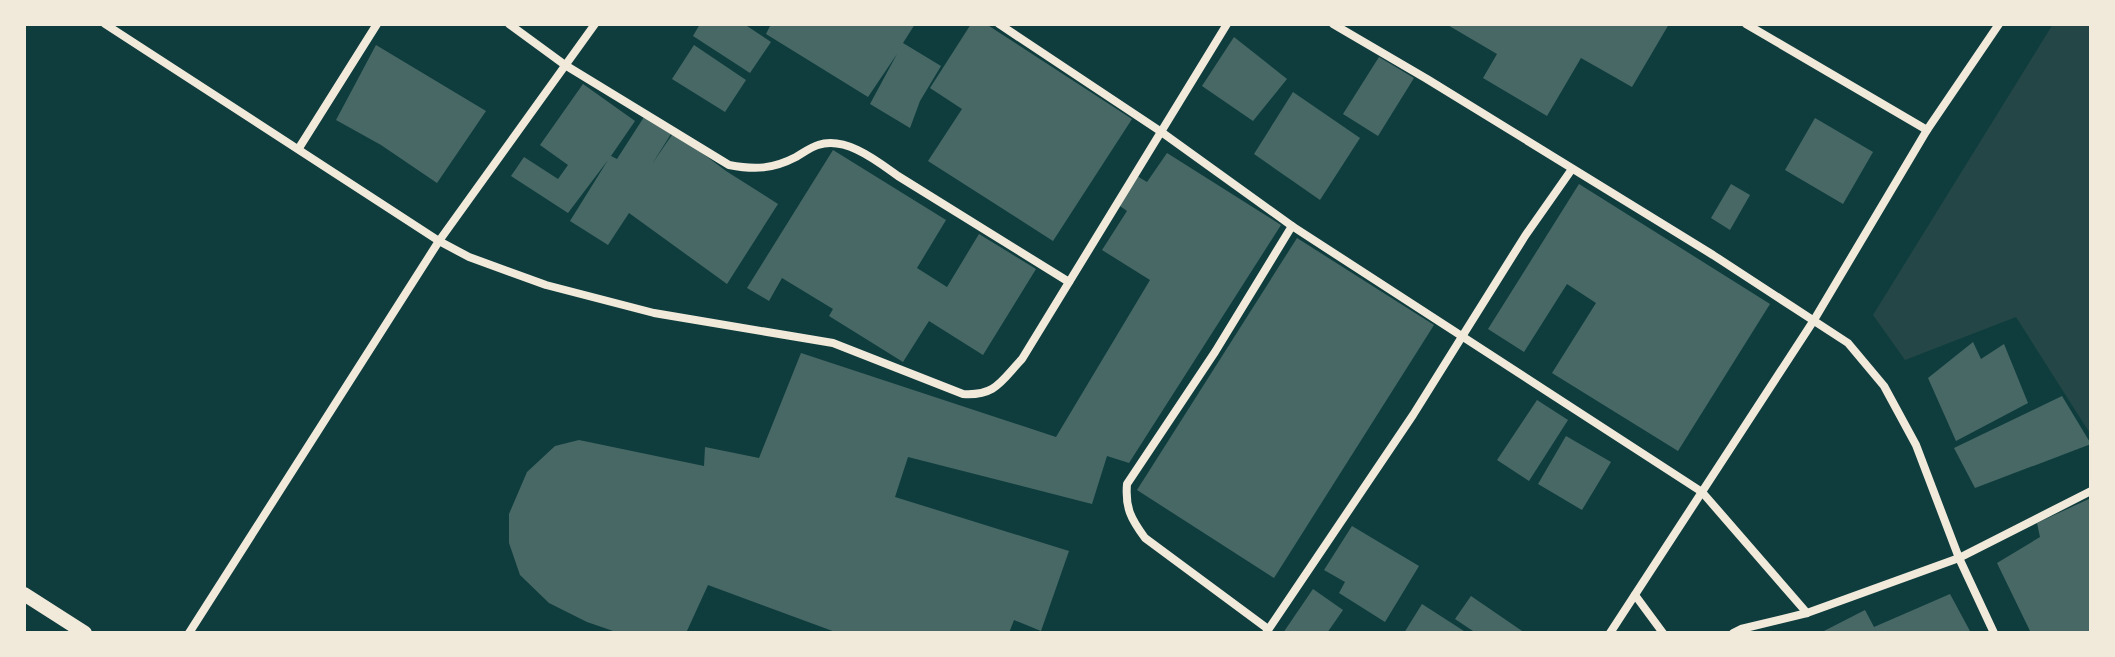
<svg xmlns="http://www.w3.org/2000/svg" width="2115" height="657" viewBox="0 0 2115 657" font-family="Rubik,sans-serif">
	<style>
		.green { fill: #244646 }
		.building { fill: #486865 }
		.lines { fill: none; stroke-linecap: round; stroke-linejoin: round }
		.minor { stroke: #f1e9da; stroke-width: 8 }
		.tertiary { stroke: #f1e9da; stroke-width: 14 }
	</style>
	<rect width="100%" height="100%" fill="#0f3d3e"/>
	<!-- green -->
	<path class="green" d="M 2053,24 L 2091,24 L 2091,435 L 2016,317 L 1905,360 L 1873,315 Z"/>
	<!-- building -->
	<g class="building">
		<path d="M 700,24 L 744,24 L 771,42 L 750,73 L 693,36 Z"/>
		<path d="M 771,24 L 915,24 L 903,43 L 941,66 L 920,101 L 910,128 L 870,104 L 897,54 L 868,97 L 766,34 Z"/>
		<path d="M 971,24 L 986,24 L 1132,119 L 1053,241 L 928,161 L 962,109 L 930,88 Z"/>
		<path d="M 1446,24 L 1669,24 L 1632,87 L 1581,58 L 1547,116 L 1483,78 L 1497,54 Z"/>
		<path d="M 1234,37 L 1287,79 L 1253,121 L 1202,86 Z"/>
		<path d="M 376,45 L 486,111 L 437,183 L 381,145 L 336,120 Z"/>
		<path d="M 694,45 L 746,80 L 725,112 L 672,79 Z"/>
		<path d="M 1379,57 L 1414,78 L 1378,136 L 1343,114 Z"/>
		<path d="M 583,84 L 635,121 L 611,156 L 617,159 L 644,117 L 671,134 L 652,164 L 674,132 L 726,171 L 778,204 L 727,284 L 629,213 L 608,245 L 570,221 L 608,160 L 568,213 L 511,176 L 524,157 L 558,179 L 568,165 L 540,145 Z"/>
		<path d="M 1293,92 L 1360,138 L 1320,200 L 1254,154 Z"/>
		<path d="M 1815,118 L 1873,152 L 1843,204 L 1785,170 Z"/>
		<path d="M 833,150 L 946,220 L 917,268 L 947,287 L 979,234 L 1036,269 L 983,355 L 929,321 L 903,362 L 829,316 L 833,309 L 782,278 L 769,301 L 747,288 Z"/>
		<path d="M 1167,153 L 1281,225 L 1129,463 L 1107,456 L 1092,504 L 908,457 L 895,497 L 1069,551 L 1041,631 L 1014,620 L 1009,633 L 838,633 L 708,585 L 686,633 L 619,633 L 587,622 L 549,603 L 520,575 L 509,543 L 509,514 L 527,472 L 555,446 L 579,440 L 704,466 L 705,447 L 759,458 L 801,353 L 1056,437 L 1150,280 L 1102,250 L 1127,211 L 1120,206 L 1137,176 L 1147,182 Z"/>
		<path d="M 1579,184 L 1770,304 L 1678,451 L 1552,373 L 1596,303 L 1567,284 L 1524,352 L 1488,329 Z"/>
		<path d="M 1731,184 L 1750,195 L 1730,230 L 1711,218 Z"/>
		<path d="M 1297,238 L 1434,325 L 1274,578 L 1137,490 Z"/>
		<path d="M 1973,342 L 1981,359 L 2004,344 L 2028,403 L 1956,441 L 1928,378 Z"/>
		<path d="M 2062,396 L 2091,444 L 1975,488 L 1954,448 Z"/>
		<path d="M 1537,400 L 1568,420 L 1529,481 L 1497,460 Z"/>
		<path d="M 1566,436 L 1611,462 L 1582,510 L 1538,484 Z"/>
		<path d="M 2091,498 L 2091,633 L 2031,633 L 1997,563 L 2040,537 L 2037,523 Z"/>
		<path d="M 1352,526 L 1419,566 L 1385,622 L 1339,593 L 1345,582 L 1324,570 Z"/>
		<path d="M 1313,589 L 1343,610 L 1327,633 L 1283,633 Z"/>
		<path d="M 1950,594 L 1971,633 L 1820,633 L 1865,610 L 1874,627 Z"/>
		<path d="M 1471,596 L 1525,633 L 1476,633 L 1455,619 Z"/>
		<path d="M 1422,604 L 1467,633 L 1404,633 Z"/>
	</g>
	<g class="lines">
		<!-- minor -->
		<g class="minor">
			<path d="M 105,24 L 439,241 L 469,257 L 546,285 L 654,313 L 833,343 L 963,394 C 996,396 1001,381 1022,359 L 1227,24"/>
			<path d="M 509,24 L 565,65 L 729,165 C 755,170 773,169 796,157 C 803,153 811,147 818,145 C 846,136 877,161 898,176 L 1069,282"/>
			<path d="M 999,24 L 1160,131 L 1292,226 L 1702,492 L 1807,613"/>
			<path d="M 1333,24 L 1427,79 L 1713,255 L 1848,343 L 1884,386 L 1916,445 L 1959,558 L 1994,633"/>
			<path d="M 1746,24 L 1927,130"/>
			<path d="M 299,148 L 377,24"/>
			<path d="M 1635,595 L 1663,633"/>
			<path d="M 1268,629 L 1145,538 C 1131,519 1125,508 1127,484 L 1215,352 L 1292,226"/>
			<path d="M 189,633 L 439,241 L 595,24"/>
			<path d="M 1266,633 L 1413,415 L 1525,236 L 1572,169"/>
			<path d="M 1610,633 L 1814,320 L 1927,130 L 1999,24"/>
			<path d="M 1733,633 L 1741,629 L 1807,613 L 1959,558 L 2091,491"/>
		</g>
		<!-- tertiary -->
		<path class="tertiary" d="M 24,594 L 85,633"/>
	</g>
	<!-- border -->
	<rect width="2115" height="657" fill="none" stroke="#f1e9da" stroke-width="52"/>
</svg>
